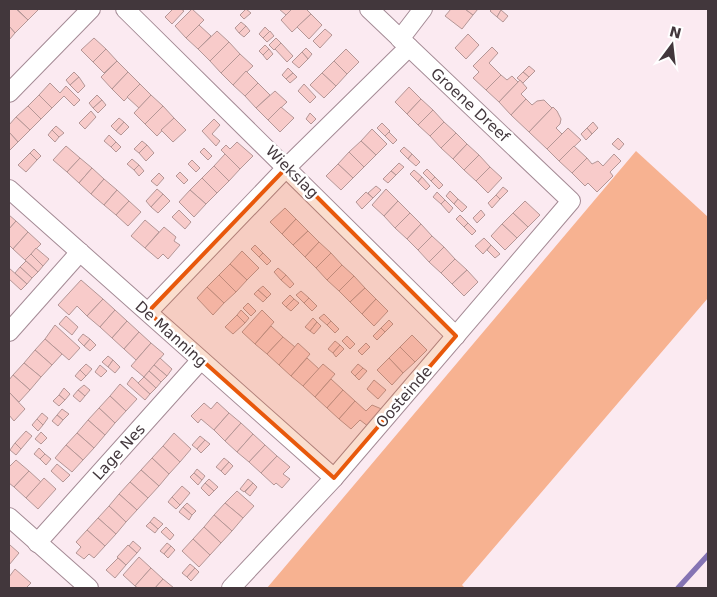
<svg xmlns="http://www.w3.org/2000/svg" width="717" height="597" viewBox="0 0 717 597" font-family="'DejaVu Sans',sans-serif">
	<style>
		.green { fill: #f7b291 }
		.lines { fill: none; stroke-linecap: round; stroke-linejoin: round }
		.stream { stroke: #8574b4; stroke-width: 5.5 }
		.building { fill: #f8cbca; stroke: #b49696 }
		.minor-casing { stroke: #a48a95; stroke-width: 20 }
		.minor { stroke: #fff; stroke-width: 18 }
		.marked { fill: #e8590c; fill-opacity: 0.2; stroke: #e8590c; stroke-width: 4; stroke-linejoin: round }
		.labels { text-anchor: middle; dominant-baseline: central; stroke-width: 5; stroke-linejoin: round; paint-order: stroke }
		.street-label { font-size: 15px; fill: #42373c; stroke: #fff }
	</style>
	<rect width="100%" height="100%" fill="#fbeaf1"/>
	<!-- green -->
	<path class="green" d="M 636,151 L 708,217 L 708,298 L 462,585 L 465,588 L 267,588 Z"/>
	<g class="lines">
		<!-- stream -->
		<path class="stream" d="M 678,588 L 708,555"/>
	</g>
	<!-- building -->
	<g class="building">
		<path d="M 9,9 L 16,9 L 28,20 L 15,33 L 9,26 Z"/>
		<path d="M 17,9 L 39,9 L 28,20 Z"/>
		<path d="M 173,9 L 181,9 L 184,11 L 172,24 L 165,17 Z"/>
		<path d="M 192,9 L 204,20 L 186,38 L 175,26 Z"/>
		<path d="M 246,9 L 251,13 L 244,19 L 240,15 Z"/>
		<path d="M 279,9 L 292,9 L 286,15 Z"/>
		<path d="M 292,9 L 306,9 L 311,14 L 292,32 L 281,20 Z"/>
		<path d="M 451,9 L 465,9 L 473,15 L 462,29 L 445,16 Z"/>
		<path d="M 465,9 L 478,9 L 473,15 Z"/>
		<path d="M 492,9 L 499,9 L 501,10 L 497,17 L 490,11 Z"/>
		<path d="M 501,10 L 508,16 L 503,22 L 497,17 Z"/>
		<path d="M 311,14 L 322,25 L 309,39 L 297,27 Z"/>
		<path d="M 241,22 L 246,26 L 239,33 L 235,28 Z"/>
		<path d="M 199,25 L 211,36 L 198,49 L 186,38 Z"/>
		<path d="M 9,26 L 15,33 L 9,40 Z"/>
		<path d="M 246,26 L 250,31 L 244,37 L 239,33 Z"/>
		<path d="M 265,27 L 270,32 L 263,38 L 259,34 Z"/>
		<path d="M 325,29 L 332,35 L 320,48 L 313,41 Z"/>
		<path d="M 217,31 L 229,42 L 210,61 L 198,49 Z"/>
		<path d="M 270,31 L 274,36 L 267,42 L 263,38 Z"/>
		<path d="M 468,34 L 479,45 L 466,59 L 455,48 Z"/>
		<path d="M 94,38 L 106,49 L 93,62 L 81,50 Z"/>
		<path d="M 276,38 L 281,43 L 274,50 L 269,45 Z"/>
		<path d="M 229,42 L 240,54 L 221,73 L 210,61 Z"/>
		<path d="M 281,43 L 293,56 L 287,62 L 275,49 Z"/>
		<path d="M 265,45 L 269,49 L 263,55 L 259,51 Z"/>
		<path d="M 492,47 L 498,53 L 489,63 L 501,75 L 486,90 L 473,78 L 479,72 L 473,66 Z"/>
		<path d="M 306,48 L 312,54 L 308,59 L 302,52 Z"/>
		<path d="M 106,49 L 117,61 L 104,73 L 93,62 Z"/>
		<path d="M 269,49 L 273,54 L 267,60 L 263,55 Z"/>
		<path d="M 346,49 L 359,62 L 347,74 L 334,61 Z"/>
		<path d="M 302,52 L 308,59 L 299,68 L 292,62 Z"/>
		<path d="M 240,54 L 253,66 L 233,85 L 221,73 Z"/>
		<path d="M 117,61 L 128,72 L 112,89 L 101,77 Z"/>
		<path d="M 334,61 L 347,74 L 336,86 L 322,73 Z"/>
		<path d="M 529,66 L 535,71 L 529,77 L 523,72 Z"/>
		<path d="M 288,68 L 293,73 L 286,79 L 282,75 Z"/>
		<path d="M 246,71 L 258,83 L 245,96 L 233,85 Z"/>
		<path d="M 74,72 L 79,77 L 70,85 L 66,80 Z"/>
		<path d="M 128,72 L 140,84 L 124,101 L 112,89 Z"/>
		<path d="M 523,72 L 529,77 L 523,83 L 517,78 Z"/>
		<path d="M 293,73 L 297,77 L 290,83 L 286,79 Z"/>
		<path d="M 322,73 L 336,86 L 324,98 L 310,85 Z"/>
		<path d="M 501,75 L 507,80 L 512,76 L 518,82 L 499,102 L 486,90 Z"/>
		<path d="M 79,77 L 85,86 L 78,93 L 70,85 Z"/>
		<path d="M 520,80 L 527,88 L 521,94 L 526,99 L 511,115 L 499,102 Z"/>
		<path d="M 50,83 L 60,93 L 66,86 L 80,100 L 74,106 L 64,96 L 52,108 L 39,95 Z"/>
		<path d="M 258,83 L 270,95 L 256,108 L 245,96 Z"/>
		<path d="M 140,84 L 151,95 L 139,108 L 127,97 Z"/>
		<path d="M 304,84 L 316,97 L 310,103 L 298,91 Z"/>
		<path d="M 409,87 L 421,99 L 407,114 L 395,102 Z"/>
		<path d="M 275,91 L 287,102 L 268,120 L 256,108 Z"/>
		<path d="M 39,95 L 52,108 L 41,119 L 28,106 Z"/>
		<path d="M 97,95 L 102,100 L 93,108 L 89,103 Z"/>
		<path d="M 151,95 L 163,106 L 145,124 L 134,113 Z"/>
		<path d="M 421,99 L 433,110 L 418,125 L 407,114 Z"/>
		<path d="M 526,99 L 532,105 L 537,101 L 544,100 L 552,108 L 529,132 L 511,115 Z"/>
		<path d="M 102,100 L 106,105 L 98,113 L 93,108 Z"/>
		<path d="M 28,106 L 41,119 L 30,130 L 16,117 Z"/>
		<path d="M 163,106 L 174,118 L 157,136 L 145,124 Z"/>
		<path d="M 281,107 L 294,118 L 280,132 L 268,120 Z"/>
		<path d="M 553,107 L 557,111 L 561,119 L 560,124 L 556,128 L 562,134 L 547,149 L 529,132 Z"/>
		<path d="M 433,110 L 444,122 L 430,136 L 418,125 Z"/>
		<path d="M 91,111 L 96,117 L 85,129 L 79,123 Z"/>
		<path d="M 310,113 L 316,119 L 311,124 L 306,119 Z"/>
		<path d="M 16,117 L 30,130 L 18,142 L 9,132 L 9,125 Z"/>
		<path d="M 119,118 L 124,122 L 116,131 L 111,126 Z"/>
		<path d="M 174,118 L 186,130 L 173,142 L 161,130 Z"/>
		<path d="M 214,119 L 220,125 L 212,134 L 220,141 L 216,146 L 202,131 Z"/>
		<path d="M 124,122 L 129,127 L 121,135 L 116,131 Z"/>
		<path d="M 444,122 L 456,133 L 441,148 L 430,136 Z"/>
		<path d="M 593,122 L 598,128 L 592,134 L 587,128 Z"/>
		<path d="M 382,123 L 390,131 L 385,136 L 377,128 Z"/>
		<path d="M 56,126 L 64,133 L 59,137 L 52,130 Z"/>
		<path d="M 568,128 L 581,140 L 559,161 L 547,149 Z"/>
		<path d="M 587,128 L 592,134 L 586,140 L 581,134 Z"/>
		<path d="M 372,129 L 387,144 L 376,155 L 361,141 Z"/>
		<path d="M 52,130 L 59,137 L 55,142 L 48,135 Z"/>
		<path d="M 9,132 L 18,142 L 9,151 Z"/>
		<path d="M 389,132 L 397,140 L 393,144 L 385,136 Z"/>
		<path d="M 456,133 L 467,144 L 453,159 L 441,148 Z"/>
		<path d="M 109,135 L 116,142 L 111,147 L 104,141 Z"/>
		<path d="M 618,138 L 624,144 L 619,150 L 612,144 Z"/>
		<path d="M 142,141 L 147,145 L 139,153 L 134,149 Z"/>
		<path d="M 361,141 L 376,155 L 364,167 L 349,152 Z"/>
		<path d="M 116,142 L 121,147 L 116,152 L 111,147 Z"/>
		<path d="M 237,142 L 253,156 L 240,169 L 221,150 L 226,145 L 230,149 Z"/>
		<path d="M 467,144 L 479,155 L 464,170 L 453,159 Z"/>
		<path d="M 147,145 L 154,153 L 146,161 L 139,153 Z"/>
		<path d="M 66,146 L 80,158 L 67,172 L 53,160 Z"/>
		<path d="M 574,146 L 587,158 L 572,173 L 559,161 Z"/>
		<path d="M 404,147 L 412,154 L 408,159 L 400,151 Z"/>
		<path d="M 204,148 L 212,156 L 208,160 L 200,152 Z"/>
		<path d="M 34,149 L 41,156 L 37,160 L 30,153 Z"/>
		<path d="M 349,152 L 364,167 L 353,178 L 338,164 Z"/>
		<path d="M 30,153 L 37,160 L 26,172 L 18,165 Z"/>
		<path d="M 225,154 L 240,169 L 229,181 L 214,166 Z"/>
		<path d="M 412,154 L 420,162 L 416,166 L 408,159 Z"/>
		<path d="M 614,154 L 621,161 L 610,172 L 613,176 L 597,192 L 588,183 L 585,186 L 572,173 L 587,158 L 592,164 L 598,161 L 603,166 Z"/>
		<path d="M 479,155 L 490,167 L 476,181 L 464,170 Z"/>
		<path d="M 80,158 L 92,168 L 79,183 L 67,172 Z"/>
		<path d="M 132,159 L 139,165 L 134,170 L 127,164 Z"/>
		<path d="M 192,160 L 200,168 L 196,172 L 188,164 Z"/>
		<path d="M 399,163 L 404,167 L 396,175 L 391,171 Z"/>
		<path d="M 338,164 L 353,178 L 341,190 L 326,176 Z"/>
		<path d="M 139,165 L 144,171 L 139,176 L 134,170 Z"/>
		<path d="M 214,166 L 229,181 L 217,193 L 202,178 Z"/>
		<path d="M 490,167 L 502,178 L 488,193 L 476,181 Z"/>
		<path d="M 92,168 L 104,179 L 91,194 L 79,183 Z"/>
		<path d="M 427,169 L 435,177 L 431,181 L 423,173 Z"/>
		<path d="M 414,170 L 422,177 L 418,182 L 410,174 Z"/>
		<path d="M 391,171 L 396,175 L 388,183 L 383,179 Z"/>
		<path d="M 180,172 L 188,180 L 184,184 L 176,176 Z"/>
		<path d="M 159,173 L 164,178 L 157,186 L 151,181 Z"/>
		<path d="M 422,177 L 430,186 L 426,190 L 418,182 Z"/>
		<path d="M 435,177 L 443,185 L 439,189 L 431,181 Z"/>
		<path d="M 202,178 L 217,193 L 206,204 L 190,190 Z"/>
		<path d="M 104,179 L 117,190 L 104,205 L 91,194 Z"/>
		<path d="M 376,186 L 381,190 L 373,198 L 368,193 Z"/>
		<path d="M 503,187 L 508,191 L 500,199 L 496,195 Z"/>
		<path d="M 157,189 L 163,194 L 151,207 L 146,201 Z"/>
		<path d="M 386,189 L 398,201 L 384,216 L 372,205 Z"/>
		<path d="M 117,190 L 129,201 L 116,215 L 104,205 Z"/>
		<path d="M 190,190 L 206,204 L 194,217 L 179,202 Z"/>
		<path d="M 450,191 L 458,199 L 454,204 L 446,196 Z"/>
		<path d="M 366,192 L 373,198 L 362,209 L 356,202 Z"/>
		<path d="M 437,192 L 445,200 L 441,204 L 433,197 Z"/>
		<path d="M 163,194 L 170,201 L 158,213 L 151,207 Z"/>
		<path d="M 496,195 L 500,199 L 492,208 L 488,203 Z"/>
		<path d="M 458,199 L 467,207 L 462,212 L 454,204 Z"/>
		<path d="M 445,200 L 453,208 L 449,213 L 441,204 Z"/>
		<path d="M 129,201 L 141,212 L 128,226 L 116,215 Z"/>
		<path d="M 398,201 L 410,213 L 395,228 L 384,216 Z"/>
		<path d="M 525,201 L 540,215 L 528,227 L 513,213 Z"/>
		<path d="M 285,208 L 296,219 L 282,234 L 270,222 Z"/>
		<path d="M 179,210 L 191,222 L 185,229 L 172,217 Z"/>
		<path d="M 481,210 L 485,215 L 477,223 L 473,218 Z"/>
		<path d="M 410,213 L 421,224 L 407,239 L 395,228 Z"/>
		<path d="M 513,213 L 528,227 L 517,238 L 502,224 Z"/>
		<path d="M 9,215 L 16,221 L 9,229 Z"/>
		<path d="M 460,215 L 468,223 L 464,227 L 456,219 Z"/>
		<path d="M 296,219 L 308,231 L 293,245 L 282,234 Z"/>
		<path d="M 145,220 L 159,232 L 145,248 L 131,236 Z"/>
		<path d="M 16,221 L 28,232 L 13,249 L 9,245 L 9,229 Z"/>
		<path d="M 468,223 L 476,231 L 472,235 L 464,227 Z"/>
		<path d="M 421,224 L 432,236 L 418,250 L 407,239 Z"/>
		<path d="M 502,224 L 517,238 L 505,250 L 491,236 Z"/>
		<path d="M 164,227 L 176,237 L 174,241 L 180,245 L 168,259 L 163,254 L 158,259 L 145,248 Z"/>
		<path d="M 308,231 L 319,242 L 305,257 L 293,245 Z"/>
		<path d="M 28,232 L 41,244 L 25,260 L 13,249 Z"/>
		<path d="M 432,236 L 444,247 L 429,262 L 418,250 Z"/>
		<path d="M 484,238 L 491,245 L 483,254 L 475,246 Z"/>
		<path d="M 319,242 L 331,253 L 316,268 L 305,257 Z"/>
		<path d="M 255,245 L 263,253 L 259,257 L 251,249 Z"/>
		<path d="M 491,245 L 500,254 L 495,258 L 487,250 Z"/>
		<path d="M 444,247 L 455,259 L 441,273 L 429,262 Z"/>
		<path d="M 36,248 L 49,259 L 43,266 L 31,254 Z"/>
		<path d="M 242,251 L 259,268 L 247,280 L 230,264 Z"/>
		<path d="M 263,253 L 271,261 L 267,265 L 259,257 Z"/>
		<path d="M 331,253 L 342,265 L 327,280 L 316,268 Z"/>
		<path d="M 31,254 L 43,266 L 38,272 L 25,260 Z"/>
		<path d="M 455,259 L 467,270 L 452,284 L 441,273 Z"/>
		<path d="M 26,261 L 38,272 L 32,278 L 20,267 Z"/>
		<path d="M 230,264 L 247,280 L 236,292 L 219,275 Z"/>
		<path d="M 342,265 L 354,276 L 339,291 L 327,280 Z"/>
		<path d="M 20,267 L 32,278 L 27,284 L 15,273 Z"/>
		<path d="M 9,268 L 27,284 L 21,290 L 9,279 Z"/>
		<path d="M 278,268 L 286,275 L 281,280 L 274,272 Z"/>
		<path d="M 467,270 L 478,282 L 464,296 L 452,284 Z"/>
		<path d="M 219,275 L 236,292 L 224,303 L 207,287 Z"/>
		<path d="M 286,275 L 294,284 L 290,288 L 281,280 Z"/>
		<path d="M 354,276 L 365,288 L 350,302 L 339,291 Z"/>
		<path d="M 81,280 L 103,299 L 87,316 L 77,306 L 69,315 L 58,305 Z"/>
		<path d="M 263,286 L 271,294 L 267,298 L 258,290 Z"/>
		<path d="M 207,287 L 224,303 L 213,315 L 197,298 Z"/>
		<path d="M 365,288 L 376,299 L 362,314 L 350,302 Z"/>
		<path d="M 258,290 L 267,298 L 263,302 L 254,294 Z"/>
		<path d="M 301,291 L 309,298 L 304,303 L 296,295 Z"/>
		<path d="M 290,295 L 294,299 L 286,307 L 282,303 Z"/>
		<path d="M 309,298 L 317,306 L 312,311 L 304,303 Z"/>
		<path d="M 103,299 L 115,310 L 100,327 L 87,316 Z"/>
		<path d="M 294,299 L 299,303 L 291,311 L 286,307 Z"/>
		<path d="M 376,299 L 388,311 L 374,326 L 362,314 Z"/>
		<path d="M 248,303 L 256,311 L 251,316 L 243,308 Z"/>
		<path d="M 115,310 L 127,321 L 112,338 L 100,327 Z"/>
		<path d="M 241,310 L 249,318 L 245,323 L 237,315 Z"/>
		<path d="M 262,310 L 274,322 L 255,344 L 242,332 Z"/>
		<path d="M 324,314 L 331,321 L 327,325 L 319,318 Z"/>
		<path d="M 237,315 L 245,323 L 233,334 L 225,327 Z"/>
		<path d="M 66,316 L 78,327 L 72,335 L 59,324 Z"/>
		<path d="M 313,318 L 317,322 L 310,331 L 305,327 Z"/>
		<path d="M 389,320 L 393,324 L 385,332 L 381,328 Z"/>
		<path d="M 127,321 L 139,332 L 124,349 L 112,338 Z"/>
		<path d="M 331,321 L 339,329 L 335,333 L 327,325 Z"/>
		<path d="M 317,322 L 321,326 L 314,334 L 310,331 Z"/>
		<path d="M 55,325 L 80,348 L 69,360 L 45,339 Z"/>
		<path d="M 271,326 L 283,337 L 267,354 L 255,344 Z"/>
		<path d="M 381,328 L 385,332 L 377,340 L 373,336 Z"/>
		<path d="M 139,332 L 151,343 L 136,360 L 124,349 Z"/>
		<path d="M 83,334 L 90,339 L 84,346 L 78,340 Z"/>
		<path d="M 412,335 L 427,350 L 415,362 L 400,347 Z"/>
		<path d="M 347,336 L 355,344 L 350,349 L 342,341 Z"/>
		<path d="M 283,337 L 295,347 L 279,365 L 267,354 Z"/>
		<path d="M 45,339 L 62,354 L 52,365 L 35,350 Z"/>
		<path d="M 90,339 L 96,345 L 90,351 L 84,346 Z"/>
		<path d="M 335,341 L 340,345 L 333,353 L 328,349 Z"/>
		<path d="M 151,343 L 164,354 L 144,377 L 131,366 Z"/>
		<path d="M 298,343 L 310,354 L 291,376 L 279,365 Z"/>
		<path d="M 366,343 L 370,347 L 362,355 L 358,351 Z"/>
		<path d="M 340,345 L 344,349 L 336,357 L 333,353 Z"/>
		<path d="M 400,347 L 415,362 L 403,373 L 389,358 Z"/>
		<path d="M 35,350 L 52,365 L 41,377 L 24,363 Z"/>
		<path d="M 108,356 L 113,360 L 108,367 L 102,362 Z"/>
		<path d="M 160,358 L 172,369 L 167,376 L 154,365 Z"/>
		<path d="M 307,358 L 319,369 L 303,386 L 291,376 Z"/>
		<path d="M 389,358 L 403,373 L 392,385 L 377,370 Z"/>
		<path d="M 113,360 L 120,367 L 115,373 L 108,367 Z"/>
		<path d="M 24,363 L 41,377 L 30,390 L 13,375 Z"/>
		<path d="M 86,364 L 92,369 L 86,376 L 80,370 Z"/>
		<path d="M 323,364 L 335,374 L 315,397 L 303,386 Z"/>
		<path d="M 358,364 L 363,368 L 355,376 L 351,372 Z"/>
		<path d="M 100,365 L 107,371 L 101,377 L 95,372 Z"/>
		<path d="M 154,365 L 167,376 L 161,382 L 149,371 Z"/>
		<path d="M 363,368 L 367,371 L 359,380 L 355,376 Z"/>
		<path d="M 80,370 L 86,376 L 81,381 L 75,376 Z"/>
		<path d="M 149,371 L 161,382 L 156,388 L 144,377 Z"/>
		<path d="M 13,375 L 30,390 L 19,402 L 9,392 L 9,380 Z"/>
		<path d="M 132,377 L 150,394 L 145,400 L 127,384 Z"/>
		<path d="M 144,377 L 156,388 L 150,394 L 138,383 Z"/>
		<path d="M 331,379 L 343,390 L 327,408 L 315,397 Z"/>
		<path d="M 374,380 L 386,390 L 378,399 L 367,389 Z"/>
		<path d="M 120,384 L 137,399 L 126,411 L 110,396 Z"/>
		<path d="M 84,385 L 90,390 L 85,396 L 78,390 Z"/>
		<path d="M 64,388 L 70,394 L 65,400 L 59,395 Z"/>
		<path d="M 78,390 L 85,396 L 80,402 L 73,396 Z"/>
		<path d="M 343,390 L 355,401 L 339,419 L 327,408 Z"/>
		<path d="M 9,392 L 25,409 L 14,421 L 9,415 Z"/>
		<path d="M 59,395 L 65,400 L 59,406 L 53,401 Z"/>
		<path d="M 110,396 L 126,411 L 115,423 L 99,408 Z"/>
		<path d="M 355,401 L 366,411 L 372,405 L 384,410 L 369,427 L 360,420 L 351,429 L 339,419 Z"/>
		<path d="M 217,402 L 229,413 L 214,430 L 201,419 L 198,423 L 191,416 L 204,403 L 211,409 Z"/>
		<path d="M 99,408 L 115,423 L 105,435 L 88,420 Z"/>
		<path d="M 62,409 L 69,414 L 63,420 L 57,415 Z"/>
		<path d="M 42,413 L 48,418 L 43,425 L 37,419 Z"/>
		<path d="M 229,413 L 241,423 L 225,441 L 214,430 Z"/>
		<path d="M 57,415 L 63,420 L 58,426 L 52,421 Z"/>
		<path d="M 37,419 L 43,425 L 38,431 L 32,425 Z"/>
		<path d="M 88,420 L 105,435 L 94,448 L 77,433 Z"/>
		<path d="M 241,423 L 253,434 L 237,452 L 225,441 Z"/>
		<path d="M 26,431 L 32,436 L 21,449 L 15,443 Z"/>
		<path d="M 41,432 L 47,438 L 41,444 L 35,439 Z"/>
		<path d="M 77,433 L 94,448 L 83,460 L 66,445 Z"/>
		<path d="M 174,433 L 191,449 L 180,462 L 163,446 Z"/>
		<path d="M 253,434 L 265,445 L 249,462 L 237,452 Z"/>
		<path d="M 200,436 L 205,440 L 197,449 L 192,445 Z"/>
		<path d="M 205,440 L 210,444 L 201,453 L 197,449 Z"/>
		<path d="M 15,443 L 21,449 L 16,455 L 10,450 Z"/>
		<path d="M 66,445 L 83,460 L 72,472 L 55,458 Z"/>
		<path d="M 265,445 L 277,456 L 261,473 L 249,462 Z"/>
		<path d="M 163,446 L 180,462 L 169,474 L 152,458 Z"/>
		<path d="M 39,448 L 45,454 L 40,459 L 34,454 Z"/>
		<path d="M 45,454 L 51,459 L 46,465 L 40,459 Z"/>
		<path d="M 277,456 L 290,467 L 283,474 L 290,479 L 282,488 L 276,483 L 274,485 L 261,473 Z"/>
		<path d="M 152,458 L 169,474 L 159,486 L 141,470 Z"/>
		<path d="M 224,458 L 229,462 L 221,471 L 216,467 Z"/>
		<path d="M 16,460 L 29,471 L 14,487 L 9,483 L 9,467 Z"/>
		<path d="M 229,462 L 233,466 L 225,475 L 221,471 Z"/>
		<path d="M 57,464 L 70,475 L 63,482 L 51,471 Z"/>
		<path d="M 197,469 L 205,476 L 202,480 L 194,473 Z"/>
		<path d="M 141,470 L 159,486 L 148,498 L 130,482 Z"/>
		<path d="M 29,471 L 41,482 L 26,498 L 14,487 Z"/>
		<path d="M 194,473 L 202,480 L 198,485 L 190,477 Z"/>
		<path d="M 44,478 L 56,489 L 38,509 L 26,498 Z"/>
		<path d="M 209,479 L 218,487 L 214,491 L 205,483 Z"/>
		<path d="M 248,479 L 253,483 L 244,492 L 240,489 Z"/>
		<path d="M 130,482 L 148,498 L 137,510 L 119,494 Z"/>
		<path d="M 205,483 L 214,491 L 209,496 L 201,488 Z"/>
		<path d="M 253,483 L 257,487 L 250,496 L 245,492 Z"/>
		<path d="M 182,486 L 190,493 L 180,505 L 172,497 Z"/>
		<path d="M 237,491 L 254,506 L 243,518 L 225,503 Z"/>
		<path d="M 119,494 L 137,510 L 126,522 L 109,506 Z"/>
		<path d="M 172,497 L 180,505 L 176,509 L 168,502 Z"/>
		<path d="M 187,503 L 196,511 L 192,515 L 183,507 Z"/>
		<path d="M 225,503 L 243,518 L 232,531 L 214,515 Z"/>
		<path d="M 109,506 L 126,522 L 116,534 L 98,518 Z"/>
		<path d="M 183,507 L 192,515 L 189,520 L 179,512 Z"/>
		<path d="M 214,515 L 232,531 L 221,543 L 204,527 Z"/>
		<path d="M 154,517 L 163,524 L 158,529 L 150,522 Z"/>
		<path d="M 98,518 L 116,534 L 105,546 L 87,530 Z"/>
		<path d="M 150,522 L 158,529 L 155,533 L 146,526 Z"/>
		<path d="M 166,527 L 174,535 L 170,540 L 161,532 Z"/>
		<path d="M 204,527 L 221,543 L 210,555 L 193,539 Z"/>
		<path d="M 87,530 L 105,546 L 94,558 L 89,554 L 84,559 L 76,553 L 81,547 L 76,542 Z"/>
		<path d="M 193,539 L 210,555 L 199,567 L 182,551 Z"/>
		<path d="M 133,541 L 141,548 L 137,553 L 129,546 Z"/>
		<path d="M 167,543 L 171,546 L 164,554 L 160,551 Z"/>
		<path d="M 10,545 L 19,553 L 9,565 L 9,546 Z"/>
		<path d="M 128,545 L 137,553 L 126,565 L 117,557 Z"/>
		<path d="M 171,546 L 175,550 L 168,558 L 164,554 Z"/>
		<path d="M 139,557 L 151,568 L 135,586 L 123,575 Z"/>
		<path d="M 118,558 L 126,565 L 115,578 L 106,570 Z"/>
		<path d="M 190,564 L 195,568 L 187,577 L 182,573 Z"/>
		<path d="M 151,568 L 163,579 L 155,588 L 138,588 L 135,586 Z"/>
		<path d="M 195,568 L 199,572 L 191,581 L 187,577 Z"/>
		<path d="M 15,569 L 31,583 L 26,588 L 9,588 L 9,577 Z"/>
		<path d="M 163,579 L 174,588 L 155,588 Z"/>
	</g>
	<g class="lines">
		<!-- minor casing -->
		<g class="minor-casing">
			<g id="minor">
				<path d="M 125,9 L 456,336"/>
				<path d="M 400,39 L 423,9"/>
				<path d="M 9,93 L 91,9"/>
				<path d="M 9,189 L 334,478"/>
				<path d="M 148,312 L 287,167 L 409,47"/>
				<path d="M 9,332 L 80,252"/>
				<path d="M 9,517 L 89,588"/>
				<path d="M 37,543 L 200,361"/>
				<path d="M 231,588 L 334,478 L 571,201 L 369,9"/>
			</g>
		</g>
		<!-- minor -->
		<use href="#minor" class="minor"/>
	</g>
	<!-- marked area -->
	<path class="marked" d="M 287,167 L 456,336 L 334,478 L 148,312 Z"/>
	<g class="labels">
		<!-- street labels -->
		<g class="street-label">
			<text transform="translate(470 105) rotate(43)">Groene Dreef</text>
			<text transform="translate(292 172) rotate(45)">Wiekslag</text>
			<text transform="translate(171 334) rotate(42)">De Manning</text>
			<text transform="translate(404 397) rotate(-49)">Oosteinde</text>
			<text transform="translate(119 452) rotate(-48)">Lage Nes</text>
		</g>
	</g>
	<!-- border -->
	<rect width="717" height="597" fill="none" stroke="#42373c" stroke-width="20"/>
	<!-- north arrow -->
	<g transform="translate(672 45) rotate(15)" stroke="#ffffff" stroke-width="4" paint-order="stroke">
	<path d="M0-4L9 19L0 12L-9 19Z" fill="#42373c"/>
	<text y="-8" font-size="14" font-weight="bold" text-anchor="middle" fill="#42373c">N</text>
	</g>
</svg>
